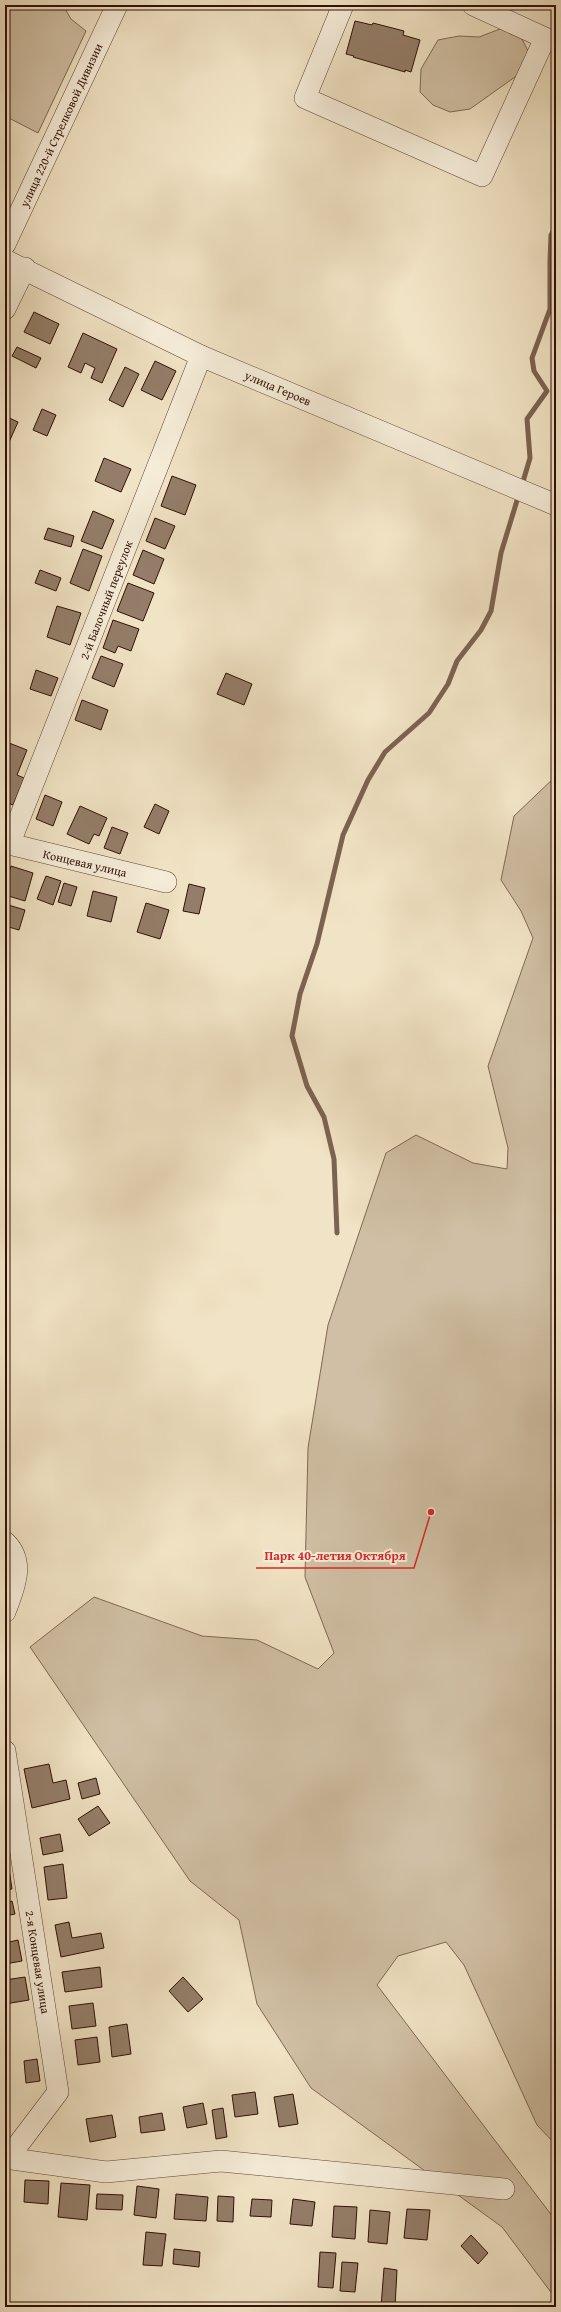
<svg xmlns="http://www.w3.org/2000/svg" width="561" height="2312" viewBox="0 0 561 2312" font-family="'Gentium Book Plus',serif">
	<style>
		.green { fill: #d0bfa4; stroke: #806854 }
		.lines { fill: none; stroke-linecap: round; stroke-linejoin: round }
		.stream { stroke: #7c6351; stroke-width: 5 }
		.building { fill: #947e69; stroke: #301005 }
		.minor-casing { stroke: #604535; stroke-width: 22 }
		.minor { stroke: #f6edd9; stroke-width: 21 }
		.labels { text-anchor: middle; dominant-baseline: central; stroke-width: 4; stroke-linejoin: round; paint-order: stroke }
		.street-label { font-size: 12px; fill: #301005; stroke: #f6edd9 }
		.leader { fill: none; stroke: #d62828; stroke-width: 1.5 }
		.callout-dot { fill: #d62828; stroke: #f6edd9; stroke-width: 1.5 }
		.callout-label { font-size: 13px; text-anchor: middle; font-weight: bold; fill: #d62828; stroke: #f6edd9; stroke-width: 4; stroke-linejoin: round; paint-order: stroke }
	</style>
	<rect width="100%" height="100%" fill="#f1e3c5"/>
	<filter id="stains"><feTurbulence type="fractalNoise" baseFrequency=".005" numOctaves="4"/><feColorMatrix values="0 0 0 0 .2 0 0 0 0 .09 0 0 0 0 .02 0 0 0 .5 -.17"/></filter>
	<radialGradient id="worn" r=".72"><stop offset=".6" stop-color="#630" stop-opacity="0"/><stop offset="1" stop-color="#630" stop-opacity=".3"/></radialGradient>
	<!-- green -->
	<g class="green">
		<path d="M 5,5 L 63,5 L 71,19 L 86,31 L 38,133 L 5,116 Z"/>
		<path d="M 500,29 L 521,37 L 530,55 L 522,72 L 470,109 L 450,112 L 433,105 L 420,92 L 421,69 L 438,40 L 459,36 L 479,37 Z"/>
		<path d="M 556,776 L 556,2145 L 537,2125 L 464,1965 L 446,1942 L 398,1956 L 377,1985 L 556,2221 L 556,2299 L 502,2227 L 311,2088 L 257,2004 L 239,1920 L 190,1881 L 30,1647 L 94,1597 L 202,1636 L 257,1640 L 318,1669 L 334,1653 L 305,1577 L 308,1448 L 328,1325 L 386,1153 L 416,1135 L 473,1163 L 507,1169 L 508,1148 L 488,1066 L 533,938 L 521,911 L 501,880 L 514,816 Z"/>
	</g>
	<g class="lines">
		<!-- stream -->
		<g class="stream">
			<path d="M 522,485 L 530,458 L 527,419 L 547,391 L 534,371 L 532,358 L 550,309 L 550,261 L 551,235 L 556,227"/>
			<path d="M 337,1233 L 334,1159 L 324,1117 L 307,1086 L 292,1036 L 300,994 L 317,944 L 343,835 L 368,780 L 385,752 L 429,713 L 448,684 L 457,661 L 481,630 L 491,611 L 501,553 L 519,494"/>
		</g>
	</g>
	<!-- building -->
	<g class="building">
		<path d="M 355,21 L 372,25 L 373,23 L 404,31 L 403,35 L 420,40 L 411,72 L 405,70 L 405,72 L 353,57 L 354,56 L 346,54 Z"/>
		<path d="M 34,312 L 59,324 L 50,344 L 24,332 Z"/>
		<path d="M 83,333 L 117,349 L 102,383 L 91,378 L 95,368 L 85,363 L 81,373 L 68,367 Z"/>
		<path d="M 17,347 L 41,358 L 36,368 L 12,356 Z"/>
		<path d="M 155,361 L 176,371 L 162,400 L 141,390 Z"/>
		<path d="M 125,367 L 139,374 L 123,407 L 109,400 Z"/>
		<path d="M 42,409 L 56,415 L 47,436 L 33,430 Z"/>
		<path d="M 5,416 L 18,422 L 5,451 Z"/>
		<path d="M 104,458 L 131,469 L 121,492 L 95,481 Z"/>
		<path d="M 172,476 L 196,485 L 185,515 L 161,506 Z"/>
		<path d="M 93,511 L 114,520 L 102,549 L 81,541 Z"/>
		<path d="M 155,518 L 175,526 L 165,549 L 146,541 Z"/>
		<path d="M 48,528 L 74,536 L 71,547 L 44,539 Z"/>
		<path d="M 83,549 L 102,556 L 89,591 L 70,583 Z"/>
		<path d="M 143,550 L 164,559 L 154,584 L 133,575 Z"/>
		<path d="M 40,570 L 61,578 L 56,591 L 35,583 Z"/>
		<path d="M 128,583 L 154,593 L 143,621 L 117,611 Z"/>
		<path d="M 57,606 L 81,613 L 70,645 L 47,637 Z"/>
		<path d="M 113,620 L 139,629 L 131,651 L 118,646 L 115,653 L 103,648 Z"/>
		<path d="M 101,656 L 123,664 L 114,687 L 92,678 Z"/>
		<path d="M 36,670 L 58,678 L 51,696 L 30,689 Z"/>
		<path d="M 226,673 L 252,684 L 244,705 L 217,694 Z"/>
		<path d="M 82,700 L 108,710 L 101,730 L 75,720 Z"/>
		<path d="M 9,743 L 27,750 L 17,775 L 24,778 L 13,805 L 5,802 L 5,754 Z"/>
		<path d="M 45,795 L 62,802 L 53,826 L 36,819 Z"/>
		<path d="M 155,804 L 169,811 L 159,834 L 144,827 Z"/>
		<path d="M 80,806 L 107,818 L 99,836 L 94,834 L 89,844 L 67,834 Z"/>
		<path d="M 112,827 L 128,833 L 120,854 L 104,848 Z"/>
		<path d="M 11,866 L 33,873 L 25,901 L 5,895 L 5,886 Z"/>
		<path d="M 46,876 L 61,881 L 53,905 L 37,899 Z"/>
		<path d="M 64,883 L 77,887 L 71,906 L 58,902 Z"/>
		<path d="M 189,884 L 205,888 L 199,914 L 183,911 Z"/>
		<path d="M 93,891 L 117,897 L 111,922 L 87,916 Z"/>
		<path d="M 146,903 L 169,910 L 160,939 L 137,932 Z"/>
		<path d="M 5,904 L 25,910 L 19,930 L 5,926 Z"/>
		<path d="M 49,1764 L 53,1783 L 66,1780 L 70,1799 L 32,1808 L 24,1769 Z"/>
		<path d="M 96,1778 L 100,1794 L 82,1799 L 78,1783 Z"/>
		<path d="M 98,1806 L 110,1823 L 89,1836 L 78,1819 Z"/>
		<path d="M 60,1834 L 63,1851 L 43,1855 L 40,1838 Z"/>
		<path d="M 63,1864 L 67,1898 L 48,1900 L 44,1867 Z"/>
		<path d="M 5,1869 L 9,1869 L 12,1889 L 5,1890 Z"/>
		<path d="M 12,1901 L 15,1914 L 5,1916 L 5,1903 Z"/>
		<path d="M 69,1922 L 72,1938 L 101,1933 L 104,1948 L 61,1957 L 55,1925 Z"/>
		<path d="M 18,1940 L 22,1961 L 5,1964 L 5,1943 Z"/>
		<path d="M 100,1967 L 102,1987 L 65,1992 L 62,1972 Z"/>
		<path d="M 25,1977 L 29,2000 L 5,2004 L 5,1980 Z"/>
		<path d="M 183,1977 L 203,1999 L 188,2012 L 169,1991 Z"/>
		<path d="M 93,2003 L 96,2026 L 72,2029 L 69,2006 Z"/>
		<path d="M 127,2024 L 131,2054 L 112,2057 L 109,2027 Z"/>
		<path d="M 97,2037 L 100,2062 L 78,2065 L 75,2040 Z"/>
		<path d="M 37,2059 L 40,2081 L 26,2083 L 24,2061 Z"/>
		<path d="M 255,2092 L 258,2114 L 235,2117 L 232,2095 Z"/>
		<path d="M 293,2094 L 298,2124 L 279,2127 L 274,2097 Z"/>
		<path d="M 203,2103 L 207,2124 L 187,2128 L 183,2107 Z"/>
		<path d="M 223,2108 L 227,2137 L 216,2139 L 212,2110 Z"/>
		<path d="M 162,2113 L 165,2130 L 141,2133 L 139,2117 Z"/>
		<path d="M 112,2115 L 116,2137 L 90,2142 L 86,2119 Z"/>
		<path d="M 25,2180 L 49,2181 L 48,2204 L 24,2202 Z"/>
		<path d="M 61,2183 L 90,2185 L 87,2220 L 58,2217 Z"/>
		<path d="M 137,2186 L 159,2189 L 156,2218 L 134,2215 Z"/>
		<path d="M 97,2194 L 123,2195 L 122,2210 L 96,2209 Z"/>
		<path d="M 176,2194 L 208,2197 L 206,2221 L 174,2219 Z"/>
		<path d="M 218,2196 L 234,2197 L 233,2222 L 217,2221 Z"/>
		<path d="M 252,2199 L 272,2200 L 271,2217 L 250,2216 Z"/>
		<path d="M 293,2199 L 315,2202 L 312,2226 L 290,2224 Z"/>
		<path d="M 334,2206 L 357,2207 L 355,2239 L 332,2237 Z"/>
		<path d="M 407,2209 L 430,2210 L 427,2240 L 404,2238 Z"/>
		<path d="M 370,2210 L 390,2212 L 387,2244 L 368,2242 Z"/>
		<path d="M 146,2232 L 166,2234 L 162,2266 L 143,2265 Z"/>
		<path d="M 471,2235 L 488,2253 L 478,2264 L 461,2246 Z"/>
		<path d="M 174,2249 L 200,2252 L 199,2267 L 173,2264 Z"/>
		<path d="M 320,2252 L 336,2253 L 333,2288 L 318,2287 Z"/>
		<path d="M 342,2262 L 358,2263 L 355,2292 L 340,2291 Z"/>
		<path d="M 384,2268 L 397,2270 L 395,2307 L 381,2307 Z"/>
	</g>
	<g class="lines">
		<!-- minor casing -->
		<g class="minor-casing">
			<g id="minor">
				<path d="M 343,5 L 305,98 L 482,176 L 545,38 L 473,5"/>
				<path d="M 5,244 L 117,5"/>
				<path d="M 5,260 L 201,356 L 556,505"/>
				<path d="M 5,309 L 25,268"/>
				<path d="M 5,843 L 166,882"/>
				<path d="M 9,845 L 201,356"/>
				<path d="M 5,1542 C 26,1562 14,1588 5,1612"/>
				<path d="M 5,1751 L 58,2092 L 8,2158"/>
				<path d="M 5,2158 L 106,2172 L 221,2161 L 504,2189"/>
			</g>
		</g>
		<!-- minor -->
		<use href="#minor" class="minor"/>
	</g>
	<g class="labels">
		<!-- street labels -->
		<g class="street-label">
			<text transform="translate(61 125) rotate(-65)">улица 220-й Стрелковой Дивизии</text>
			<text transform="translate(278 388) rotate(23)">улица Героев</text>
			<text transform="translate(106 600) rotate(-69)">2-й Балочный переулок</text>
			<text transform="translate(85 863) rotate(13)">Концевая улица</text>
			<text transform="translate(38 1962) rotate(81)">2-я Концевая улица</text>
		</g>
	</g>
	<!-- callouts -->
	<path class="leader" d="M431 1512L414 1568H256"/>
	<circle class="callout-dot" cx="431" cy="1512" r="4"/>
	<g class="callout-label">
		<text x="335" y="1560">Парк 40-летия Октября</text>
	</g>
	<!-- margin -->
	<rect width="561" height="2312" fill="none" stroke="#f1e3c5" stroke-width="20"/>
	<rect x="6" y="6" width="549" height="2300" fill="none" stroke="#301005" stroke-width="2"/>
	<rect x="10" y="10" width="541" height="2292" fill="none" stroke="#301005"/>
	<rect width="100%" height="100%" filter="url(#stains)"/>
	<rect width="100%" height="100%" fill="url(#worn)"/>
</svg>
